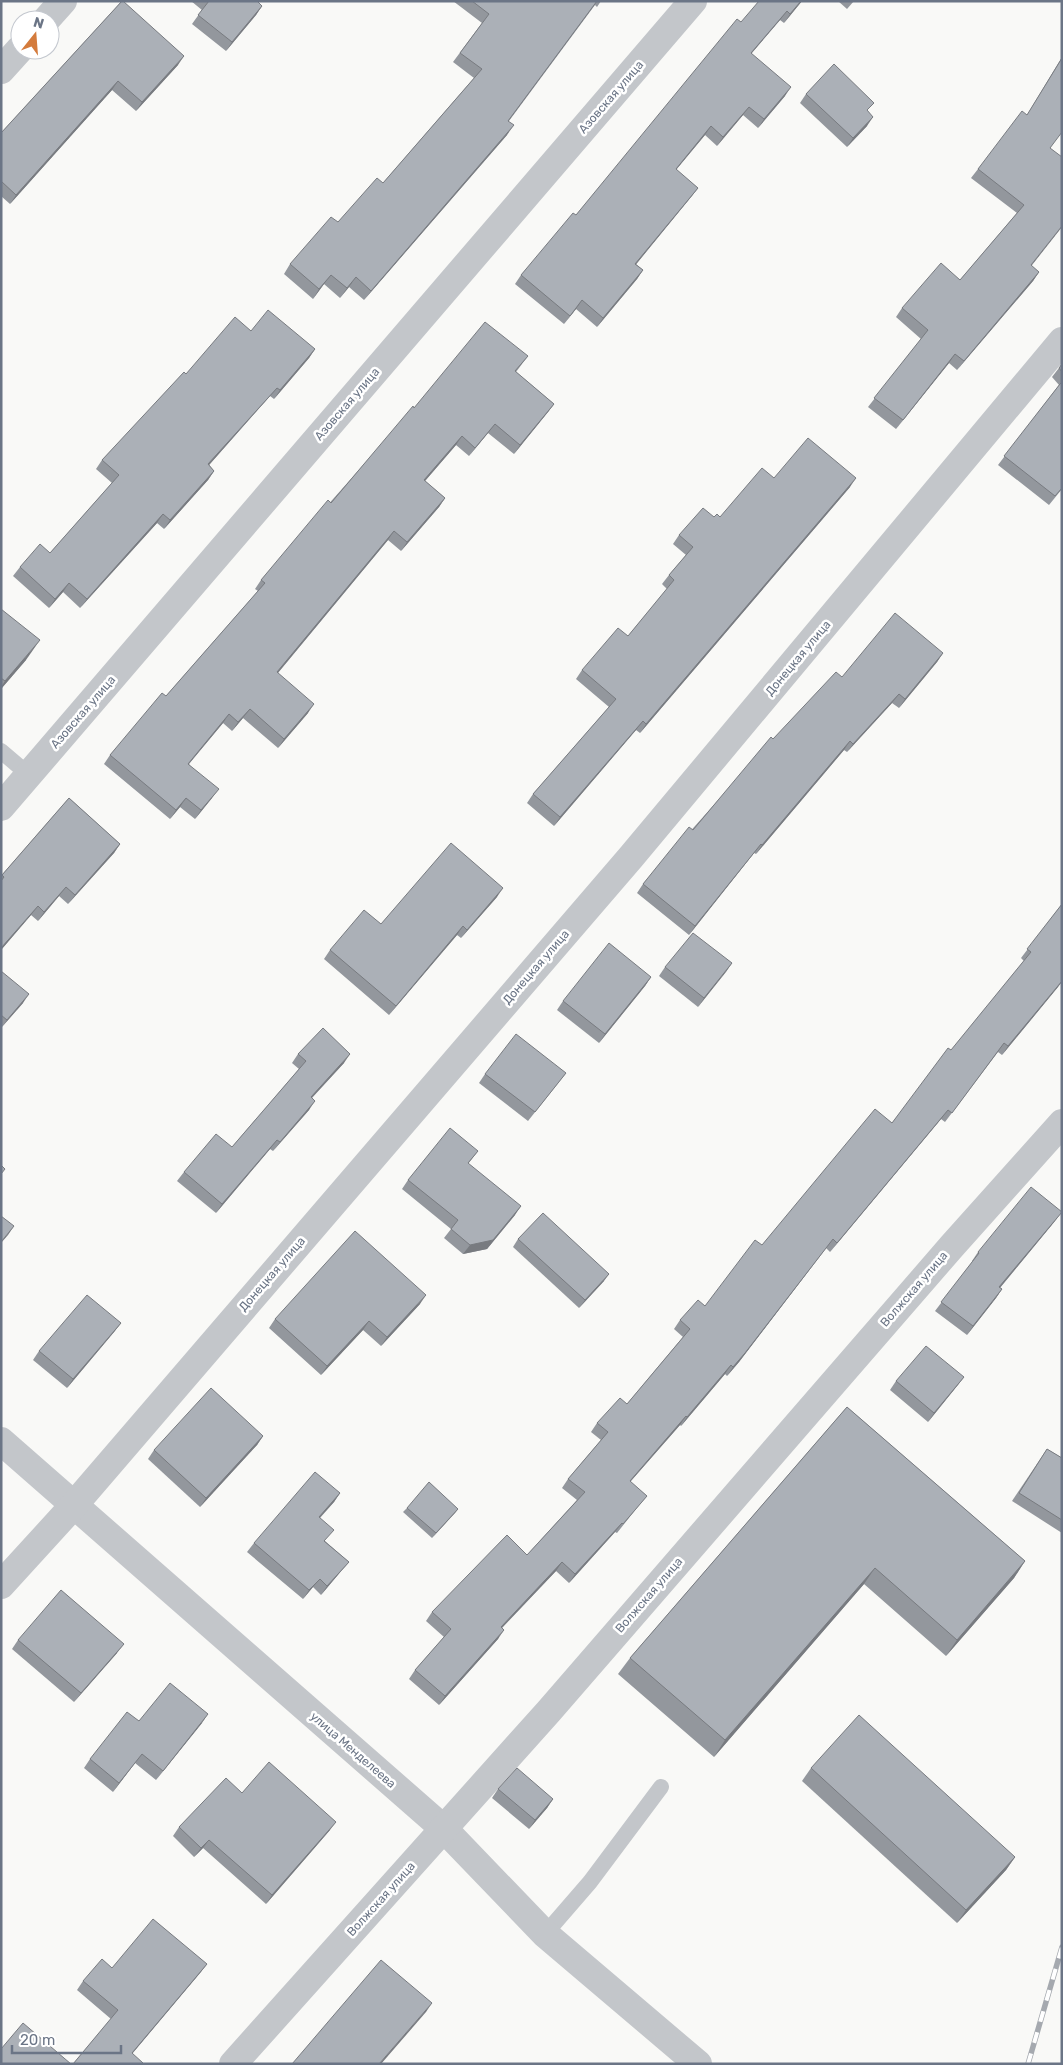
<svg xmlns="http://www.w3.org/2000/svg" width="1063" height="2065" viewBox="0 0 1063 2065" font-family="Rubik,sans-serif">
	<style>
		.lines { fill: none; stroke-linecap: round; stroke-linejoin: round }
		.lane { stroke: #c3c6ca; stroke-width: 16 }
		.street { stroke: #c3c6ca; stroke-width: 28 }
		.rail-casing { stroke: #a5a9af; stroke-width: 5.5 }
		.rail { stroke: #fff; stroke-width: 4; stroke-dasharray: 11; stroke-linecap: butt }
		.wall { fill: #93979d }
		.shaded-wall { fill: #787b80 }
		.building { fill: #abb0b7; stroke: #787b80 }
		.labels { text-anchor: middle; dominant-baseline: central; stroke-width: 5; stroke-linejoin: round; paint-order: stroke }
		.street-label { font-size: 12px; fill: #6b7586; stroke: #fff }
	</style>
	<rect width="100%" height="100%" fill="#f9f9f7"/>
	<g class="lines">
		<!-- lane -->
		<g class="lane">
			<path d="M 1,751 L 29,775"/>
			<path d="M 545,1934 L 590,1882 L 661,1787"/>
		</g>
		<!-- street -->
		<g class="street">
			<path d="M 46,20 L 63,1"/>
			<path d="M 1,70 L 20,49"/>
			<path d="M 1,807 L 693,1"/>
			<path d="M 1,1441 L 444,1829 L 545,1934 L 698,2064"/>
			<path d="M 1,1585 L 74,1505 L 631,857 L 1062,341"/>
			<path d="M 233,2064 L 549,1711 L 952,1246 L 1062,1123"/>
		</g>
		<!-- rail casing -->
		<g class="rail-casing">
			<path id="rail" d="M 1028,2064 L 1062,1947"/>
		</g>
		<!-- rail -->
		<use href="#rail" class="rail"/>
	</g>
	<!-- wall -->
	<g class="wall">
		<path d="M 122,1 L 178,65 L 136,111 L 112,90 L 10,204 L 1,196 L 1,133 Z"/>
		<path d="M 191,1 L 257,1 L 262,6 L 256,15 L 226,51 L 192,24 L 202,10 Z"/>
		<path d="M 453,1 L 601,1 L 597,7 L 595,5 L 509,121 L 507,135 L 364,300 L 349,287 L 340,298 L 324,284 L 313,299 L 284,274 L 290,264 L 383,183 L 474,78 L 453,62 L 482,23 Z"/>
		<path d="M 802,1 L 784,23 L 780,20 L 751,54 L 785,96 L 758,128 L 743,115 L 717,146 L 705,135 L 676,170 L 698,188 L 691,197 L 636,264 L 643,270 L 637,279 L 597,327 L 576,309 L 564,324 L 515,284 L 521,275 L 576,215 L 741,22 Z"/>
		<path d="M 838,1 L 854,1 L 847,9 Z"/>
		<path d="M 1062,57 L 1050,148 L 1031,266 L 1039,272 L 1033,281 L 957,370 L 949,363 L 896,429 L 868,407 L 921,339 L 896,317 L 902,308 L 960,280 L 1017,213 L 971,178 L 978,169 L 1027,115 Z"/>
		<path d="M 806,94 L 868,112 L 867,126 L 847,147 L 800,103 Z"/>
		<path d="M 251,331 L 315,349 L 309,358 L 274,399 L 270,396 L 209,465 L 214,471 L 208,480 L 164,529 L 157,523 L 80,608 L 63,592 L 49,608 L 13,576 L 20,567 L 50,553 L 112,483 L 96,469 L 102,460 L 186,374 Z"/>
		<path d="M 528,356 L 516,372 L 554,404 L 548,412 L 514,454 L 488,433 L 469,456 L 456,445 L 425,481 L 445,498 L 439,507 L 401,551 L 388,540 L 278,673 L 308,713 L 278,748 L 243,718 L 232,731 L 223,723 L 189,764 L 212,798 L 195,819 L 180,807 L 170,819 L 104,764 L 110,755 L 166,696 L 258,591 L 255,589 L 261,580 L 414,408 Z"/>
		<path d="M 1062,364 L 1062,489 L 1049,505 L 998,465 L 1059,385 L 1052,377 Z"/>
		<path d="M 774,478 L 850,487 L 640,733 L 636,730 L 554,826 L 527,803 L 533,794 L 609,707 L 576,679 L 582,670 L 628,636 L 667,589 L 662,584 L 669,575 L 686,555 L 673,544 L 679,535 L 714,517 L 720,517 Z"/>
		<path d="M 1,609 L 26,660 L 1,689 Z"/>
		<path d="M 943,653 L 937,662 L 899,708 L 892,703 L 847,752 L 844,750 L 756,854 L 754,853 L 689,935 L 637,893 L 643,884 L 773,739 L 842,677 Z"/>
		<path d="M 69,798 L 120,844 L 114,853 L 68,904 L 59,896 L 38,921 L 31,915 L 1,950 L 1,876 Z"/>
		<path d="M 497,897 L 461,938 L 457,935 L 389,1015 L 324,959 L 330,950 L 381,924 Z"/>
		<path d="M 1062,904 L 1062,982 L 1002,1055 L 998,1052 L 945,1122 L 941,1119 L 830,1252 L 826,1248 L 739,1362 L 727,1376 L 725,1374 L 681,1426 L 680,1425 L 630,1482 L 647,1496 L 640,1504 L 617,1533 L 615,1532 L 569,1583 L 556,1571 L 502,1628 L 498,1639 L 439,1705 L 409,1679 L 415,1670 L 444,1637 L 426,1621 L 432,1612 L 527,1555 L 577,1500 L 562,1488 L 568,1479 L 601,1440 L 591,1432 L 597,1423 L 627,1404 L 683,1337 L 674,1329 L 680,1320 L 705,1306 L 762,1245 L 892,1123 L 1024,961 L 1021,958 Z"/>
		<path d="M 732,963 L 698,1007 L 659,976 L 665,967 Z"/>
		<path d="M 1,971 L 23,1003 L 1,1028 Z"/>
		<path d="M 651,977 L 645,986 L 599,1043 L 557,1010 L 563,1001 Z"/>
		<path d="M 298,1054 L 344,1063 L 312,1098 L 309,1110 L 273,1151 L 270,1149 L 216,1213 L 177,1181 L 184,1172 L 232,1147 L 299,1069 L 292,1063 Z"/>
		<path d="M 566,1073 L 528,1121 L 479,1083 L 485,1074 Z"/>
		<path d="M 478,1151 L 468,1164 L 515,1215 L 487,1249 L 463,1254 L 444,1238 L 451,1229 L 402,1189 L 408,1180 Z"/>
		<path d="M 1055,1221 L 1000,1288 L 1002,1289 L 996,1298 L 967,1335 L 935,1311 L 973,1261 L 972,1261 L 978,1252 Z"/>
		<path d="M 518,1239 L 604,1281 L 579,1308 L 513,1247 Z"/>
		<path d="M 420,1304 L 381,1346 L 363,1330 L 321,1375 L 269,1328 L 275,1319 Z"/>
		<path d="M 121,1323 L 114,1332 L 67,1388 L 33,1360 L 39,1351 Z"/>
		<path d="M 964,1377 L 957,1386 L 928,1422 L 890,1390 L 896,1381 Z"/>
		<path d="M 847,1407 L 1025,1561 L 1014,1578 L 946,1656 L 864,1584 L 714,1757 L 618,1674 L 630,1658 Z"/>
		<path d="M 263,1436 L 257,1445 L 200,1507 L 148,1459 L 154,1450 Z"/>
		<path d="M 1047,1449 L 1062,1458 L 1062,1533 L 1012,1501 Z"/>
		<path d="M 340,1493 L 334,1502 L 320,1518 L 325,1541 L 349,1562 L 342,1570 L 321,1595 L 313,1587 L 303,1599 L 247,1552 L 254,1543 Z"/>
		<path d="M 407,1508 L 458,1509 L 432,1538 L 403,1512 Z"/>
		<path d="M 18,1640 L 117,1653 L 74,1702 L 12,1649 Z"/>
		<path d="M 139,1721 L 202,1723 L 156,1780 L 135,1763 L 113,1792 L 84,1768 L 90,1759 Z"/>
		<path d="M 811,1768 L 1015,1857 L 1006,1870 L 957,1923 L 802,1781 Z"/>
		<path d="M 498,1789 L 553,1799 L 547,1808 L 529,1829 L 492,1798 Z"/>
		<path d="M 179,1827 L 330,1830 L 266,1904 L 203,1848 L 194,1857 L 173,1836 Z"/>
		<path d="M 207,1964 L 200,1973 L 132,2054 L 73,2064 L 111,2019 L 77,1990 L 83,1981 L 112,1968 Z"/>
	</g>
	<!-- shaded-wall -->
	<g class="shaded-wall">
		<path d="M 801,1 L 802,1 L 784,23 L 790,14 Z"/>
		<path d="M 262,6 L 256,15 L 226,51 L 232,42 Z"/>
		<path d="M 787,11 L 780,20 L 744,62 L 751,53 Z"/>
		<path d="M 184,56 L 178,65 L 136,111 L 142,102 Z"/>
		<path d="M 118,81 L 112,90 L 10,204 L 16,195 Z"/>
		<path d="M 791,87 L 785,96 L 758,128 L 764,119 Z"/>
		<path d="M 749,107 L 743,115 L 717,146 L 723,137 Z"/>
		<path d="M 873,117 L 867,126 L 847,147 L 853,138 Z"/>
		<path d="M 514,125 L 507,135 L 364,300 L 371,291 Z"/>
		<path d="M 711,126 L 705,135 L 669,178 L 676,169 Z"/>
		<path d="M 698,188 L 691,197 L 629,273 L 635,264 Z"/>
		<path d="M 1062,226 L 1062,227 L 1025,274 L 1031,265 Z"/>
		<path d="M 643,270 L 637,279 L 597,327 L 603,318 Z"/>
		<path d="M 1039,272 L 1033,281 L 957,370 L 964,361 Z"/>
		<path d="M 331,275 L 324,284 L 313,299 L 319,289 Z"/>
		<path d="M 356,277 L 349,287 L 340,298 L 347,288 Z"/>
		<path d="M 582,300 L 576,309 L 564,324 Z"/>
		<path d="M 315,349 L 309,358 L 274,399 L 280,390 Z"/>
		<path d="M 955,354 L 949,363 L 896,429 L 903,420 Z"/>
		<path d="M 277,388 L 270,396 L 202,473 L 208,464 Z"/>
		<path d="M 554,404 L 548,412 L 514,454 L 520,445 Z"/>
		<path d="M 495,424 L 488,433 L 469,456 L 475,448 Z"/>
		<path d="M 462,436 L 456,445 L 418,489 L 424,480 Z"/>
		<path d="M 214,471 L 208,480 L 164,529 L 170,520 Z"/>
		<path d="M 856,478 L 850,487 L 640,733 L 646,724 Z"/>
		<path d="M 445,498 L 439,507 L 401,551 L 407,542 Z"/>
		<path d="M 163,514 L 157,523 L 80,608 L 87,599 Z"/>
		<path d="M 394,531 L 388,540 L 271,681 L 277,672 Z"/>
		<path d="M 69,583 L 63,592 L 49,608 L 55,599 Z"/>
		<path d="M 40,640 L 26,660 L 1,689 L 1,687 L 5,681 Z"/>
		<path d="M 943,653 L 937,662 L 899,708 L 905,699 Z"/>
		<path d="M 899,694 L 892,703 L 847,752 L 853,744 Z"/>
		<path d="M 314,704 L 308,713 L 278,748 L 284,739 Z"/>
		<path d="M 250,709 L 243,718 L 232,731 L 238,722 Z"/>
		<path d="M 229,714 L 223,723 L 182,772 L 188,764 Z"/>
		<path d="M 643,721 L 636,730 L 554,826 L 560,817 Z"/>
		<path d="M 850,741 L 844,750 L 756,854 L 762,845 Z"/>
		<path d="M 219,789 L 212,798 L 195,819 L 201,810 Z"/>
		<path d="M 186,798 L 180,807 L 170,819 L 176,810 Z"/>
		<path d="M 120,844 L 114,853 L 68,904 L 75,895 Z"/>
		<path d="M 761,844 L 754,853 L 689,935 L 695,926 Z"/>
		<path d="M 66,887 L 59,896 L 38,921 L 44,912 Z"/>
		<path d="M 503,888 L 497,897 L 461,938 L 467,930 Z"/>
		<path d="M 38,906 L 31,915 L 1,950 L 1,948 Z"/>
		<path d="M 463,926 L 457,935 L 389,1015 L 396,1006 Z"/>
		<path d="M 732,963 L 726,972 L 698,1007 L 704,998 Z"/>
		<path d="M 651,977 L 645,986 L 599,1043 L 605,1034 Z"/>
		<path d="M 1062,981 L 1058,987 L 1002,1055 L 1008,1046 Z"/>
		<path d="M 29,994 L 23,1003 L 1,1028 L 7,1020 Z"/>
		<path d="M 350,1054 L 344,1063 L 304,1106 L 311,1097 Z"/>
		<path d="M 315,1101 L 309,1110 L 273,1151 L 280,1142 Z"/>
		<path d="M 948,1110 L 941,1119 L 830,1252 L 837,1243 Z"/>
		<path d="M 277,1140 L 270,1149 L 216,1213 L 222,1204 Z"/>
		<path d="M 521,1206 L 515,1215 L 487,1249 L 463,1254 L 470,1245 Z"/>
		<path d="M 1062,1212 L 1055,1221 L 993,1296 L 999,1287 Z"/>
		<path d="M 14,1226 L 8,1235 L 1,1243 L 1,1242 Z"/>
		<path d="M 833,1239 L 739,1362 L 727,1376 L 733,1367 Z"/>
		<path d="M 609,1274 L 604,1281 L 579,1308 L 585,1300 Z"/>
		<path d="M 1002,1289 L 996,1298 L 967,1335 L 973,1326 Z"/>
		<path d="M 426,1295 L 420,1304 L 381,1346 L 387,1337 Z"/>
		<path d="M 369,1321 L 363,1330 L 321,1375 L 327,1366 Z"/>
		<path d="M 121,1323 L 114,1332 L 67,1388 L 73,1379 Z"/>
		<path d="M 731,1365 L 725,1374 L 681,1426 L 687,1417 Z"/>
		<path d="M 964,1377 L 957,1386 L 928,1422 L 934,1413 Z"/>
		<path d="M 686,1416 L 680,1425 L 623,1490 L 630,1481 Z"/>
		<path d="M 263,1436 L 257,1445 L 200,1507 L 206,1498 Z"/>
		<path d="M 340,1493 L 334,1502 L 312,1526 L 319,1517 Z"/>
		<path d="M 458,1509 L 455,1513 L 432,1538 L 436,1533 Z"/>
		<path d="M 622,1523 L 615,1532 L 569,1583 L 575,1574 Z"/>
		<path d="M 1025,1561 L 1014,1578 L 946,1656 L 957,1640 Z"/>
		<path d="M 349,1562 L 342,1570 L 321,1595 L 327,1586 Z"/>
		<path d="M 562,1562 L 556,1571 L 494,1636 L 501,1627 Z"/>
		<path d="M 875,1568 L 864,1584 L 714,1757 L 725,1740 Z"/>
		<path d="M 320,1579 L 313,1587 L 303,1599 L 309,1590 Z"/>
		<path d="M 504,1630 L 498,1639 L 439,1705 L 445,1696 Z"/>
		<path d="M 124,1644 L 117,1653 L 74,1702 L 81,1693 Z"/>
		<path d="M 208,1714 L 202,1723 L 156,1780 L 163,1771 Z"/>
		<path d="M 142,1754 L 135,1763 L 113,1792 L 119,1783 Z"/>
		<path d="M 553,1799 L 547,1808 L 529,1829 L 535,1820 Z"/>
		<path d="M 336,1822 L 330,1830 L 266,1904 L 272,1895 Z"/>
		<path d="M 209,1840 L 203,1848 L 194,1857 L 201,1848 Z"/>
		<path d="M 1015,1857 L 1006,1870 L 957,1923 L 966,1910 Z"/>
		<path d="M 207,1964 L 200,1973 L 125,2062 L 132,2053 Z"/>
		<path d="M 432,2003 L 426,2012 L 381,2064 L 379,2064 Z"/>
	</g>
	<!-- building -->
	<g class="building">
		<path d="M 122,1 L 123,1 L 184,56 L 142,102 L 118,81 L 16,195 L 1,181 L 1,133 Z"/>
		<path d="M 209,1 L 257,1 L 262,6 L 232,42 L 198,15 Z"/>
		<path d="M 472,1 L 597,1 L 508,121 L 514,125 L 371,291 L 356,277 L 347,288 L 331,275 L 319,289 L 290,264 L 331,217 L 338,222 L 377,178 L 383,183 L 482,69 L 460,53 L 489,14 Z"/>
		<path d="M 759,1 L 801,1 L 790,14 L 787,11 L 751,53 L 791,87 L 764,119 L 749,107 L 723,137 L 711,126 L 676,169 L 698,188 L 635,264 L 643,270 L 603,318 L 582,300 L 570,316 L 521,275 L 573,213 L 576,215 L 737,19 L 741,22 Z"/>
		<path d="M 1062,58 L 1062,132 L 1050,148 L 1062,157 L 1062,226 L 1031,265 L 1039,272 L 964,361 L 955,354 L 903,420 L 874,398 L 928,330 L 902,308 L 941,263 L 960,280 L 1024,205 L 978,169 L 1022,111 L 1027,115 Z"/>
		<path d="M 834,64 L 874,103 L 867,110 L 873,117 L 853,138 L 806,94 Z"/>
		<path d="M 268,310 L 315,349 L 280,390 L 277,388 L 208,464 L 214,471 L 170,520 L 163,514 L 87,599 L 69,583 L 55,599 L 20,567 L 40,544 L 50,553 L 119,475 L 102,460 L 184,372 L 186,374 L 235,317 L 251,331 Z"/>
		<path d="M 485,322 L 528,356 L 515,371 L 554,404 L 520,445 L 495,424 L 475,448 L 462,436 L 424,480 L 445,498 L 407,542 L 394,531 L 277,672 L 314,704 L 284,739 L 250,709 L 238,722 L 229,714 L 188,764 L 219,789 L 201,810 L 186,798 L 176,810 L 110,755 L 162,693 L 166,696 L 265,583 L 261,580 L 328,500 L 331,503 L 413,406 L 414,408 Z"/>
		<path d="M 1062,364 L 1062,372 L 1059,368 Z"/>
		<path d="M 1062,382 L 1062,488 L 1055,496 L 1004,456 L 1060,384 Z"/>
		<path d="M 808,438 L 856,478 L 646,724 L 643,721 L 560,817 L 533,794 L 616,699 L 582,670 L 618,628 L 628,636 L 674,580 L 669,575 L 693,547 L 679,535 L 703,508 L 714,517 L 717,514 L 720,517 L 762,468 L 774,478 Z"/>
		<path d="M 1,609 L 40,640 L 5,681 L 1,678 Z"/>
		<path d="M 895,613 L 943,653 L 905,699 L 899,694 L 853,744 L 850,741 L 762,845 L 761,844 L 695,926 L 643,884 L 689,827 L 693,830 L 771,737 L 773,739 L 836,672 L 842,677 Z"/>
		<path d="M 69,798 L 120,844 L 75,895 L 66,887 L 44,912 L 38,906 L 1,948 L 1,881 L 4,877 L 2,875 Z"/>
		<path d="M 451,843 L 503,888 L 467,930 L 463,926 L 396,1006 L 330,950 L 364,910 L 381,924 Z"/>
		<path d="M 1062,904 L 1062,981 L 1008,1046 L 1004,1043 L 952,1113 L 948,1110 L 837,1243 L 833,1239 L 745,1353 L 733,1367 L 731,1365 L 687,1417 L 686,1416 L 630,1481 L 647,1496 L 623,1524 L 622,1523 L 575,1574 L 562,1562 L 501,1627 L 504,1630 L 445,1696 L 415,1670 L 451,1629 L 432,1612 L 507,1535 L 527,1555 L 585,1492 L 568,1479 L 608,1432 L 597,1423 L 620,1398 L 627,1404 L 690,1329 L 680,1320 L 698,1300 L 705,1306 L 755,1240 L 762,1245 L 875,1109 L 892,1123 L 948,1048 L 951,1050 L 1031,952 L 1027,949 Z"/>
		<path d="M 693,933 L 732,963 L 704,998 L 665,967 Z"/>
		<path d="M 609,943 L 651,977 L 605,1034 L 563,1001 Z"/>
		<path d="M 1,971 L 29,994 L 7,1020 L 1,1015 Z"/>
		<path d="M 323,1028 L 350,1054 L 311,1097 L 315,1101 L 280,1142 L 277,1140 L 222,1204 L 184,1172 L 216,1134 L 232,1147 L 306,1061 L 298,1054 Z"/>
		<path d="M 516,1034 L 566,1073 L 535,1112 L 485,1074 Z"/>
		<path d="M 450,1128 L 478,1151 L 468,1163 L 521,1206 L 493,1240 L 470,1245 L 451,1229 L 458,1220 L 408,1180 Z"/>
		<path d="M 1,1165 L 5,1169 L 1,1174 Z"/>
		<path d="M 1031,1187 L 1062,1212 L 999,1287 L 1002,1289 L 973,1326 L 941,1302 L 979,1253 L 978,1252 Z"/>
		<path d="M 543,1213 L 609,1274 L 585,1300 L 518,1239 Z"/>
		<path d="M 1,1216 L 14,1226 L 1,1242 Z"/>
		<path d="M 355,1231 L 426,1295 L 387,1337 L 369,1321 L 327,1366 L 275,1319 Z"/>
		<path d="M 87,1295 L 121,1323 L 73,1379 L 39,1351 Z"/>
		<path d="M 926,1346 L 964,1377 L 934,1413 L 896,1381 Z"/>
		<path d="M 211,1388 L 263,1436 L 206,1498 L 154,1450 Z"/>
		<path d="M 847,1407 L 1025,1561 L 957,1640 L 875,1568 L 725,1740 L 630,1658 Z"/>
		<path d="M 1047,1449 L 1062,1458 L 1062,1520 L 1019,1493 Z"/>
		<path d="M 315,1472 L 340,1493 L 319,1517 L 334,1530 L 324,1541 L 349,1562 L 327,1586 L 320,1579 L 309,1590 L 254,1543 Z"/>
		<path d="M 429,1482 L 458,1509 L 436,1533 L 407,1508 Z"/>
		<path d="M 61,1590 L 124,1644 L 81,1693 L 18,1640 Z"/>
		<path d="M 170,1683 L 208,1714 L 163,1771 L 142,1754 L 119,1783 L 90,1759 L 127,1712 L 139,1721 Z"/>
		<path d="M 859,1715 L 1015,1857 L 966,1910 L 811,1768 Z"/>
		<path d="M 269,1762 L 336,1822 L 272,1895 L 209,1840 L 201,1848 L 179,1827 L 226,1778 L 242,1793 Z"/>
		<path d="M 517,1768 L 553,1799 L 535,1820 L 498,1789 Z"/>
		<path d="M 153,1919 L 207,1964 L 132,2053 L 143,2063 L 142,2064 L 73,2064 L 118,2010 L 83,1981 L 102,1959 L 112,1968 Z"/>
		<path d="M 381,1960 L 432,2003 L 379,2064 L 292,2064 Z"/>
		<path d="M 23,2023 L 71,2064 L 1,2064 L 1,2049 Z"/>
	</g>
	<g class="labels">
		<!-- street labels -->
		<g class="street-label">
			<text transform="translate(611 97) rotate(-49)">Азовская улица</text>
			<text transform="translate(347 404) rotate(-49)">Азовская улица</text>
			<text transform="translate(798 658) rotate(-50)">Донецкая улица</text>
			<text transform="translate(83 712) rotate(-49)">Азовская улица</text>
			<text transform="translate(536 967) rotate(-49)">Донецкая улица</text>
			<text transform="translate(272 1274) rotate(-49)">Донецкая улица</text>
			<text transform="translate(914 1289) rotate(-49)">Волжская улица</text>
			<text transform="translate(649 1595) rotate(-49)">Волжская улица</text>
			<text transform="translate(353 1750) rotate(41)">улица Менделеева</text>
			<text transform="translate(381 1899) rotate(-48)">Волжская улица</text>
		</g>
	</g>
	<!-- border -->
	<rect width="1063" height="2065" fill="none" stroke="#6b7586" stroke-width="5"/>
	<!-- north arrow -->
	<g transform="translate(35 35) rotate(17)"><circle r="24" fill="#ffffff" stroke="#c4c8cf"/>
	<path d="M0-4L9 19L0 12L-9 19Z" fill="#d47b3c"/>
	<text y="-8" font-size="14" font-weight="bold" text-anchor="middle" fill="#6b7586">N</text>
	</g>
	<!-- scale -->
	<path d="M12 2045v8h109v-8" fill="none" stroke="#6b7586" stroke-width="2.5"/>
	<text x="20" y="2045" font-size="15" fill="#6b7586" stroke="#ffffff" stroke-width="4" paint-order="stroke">20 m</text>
</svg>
